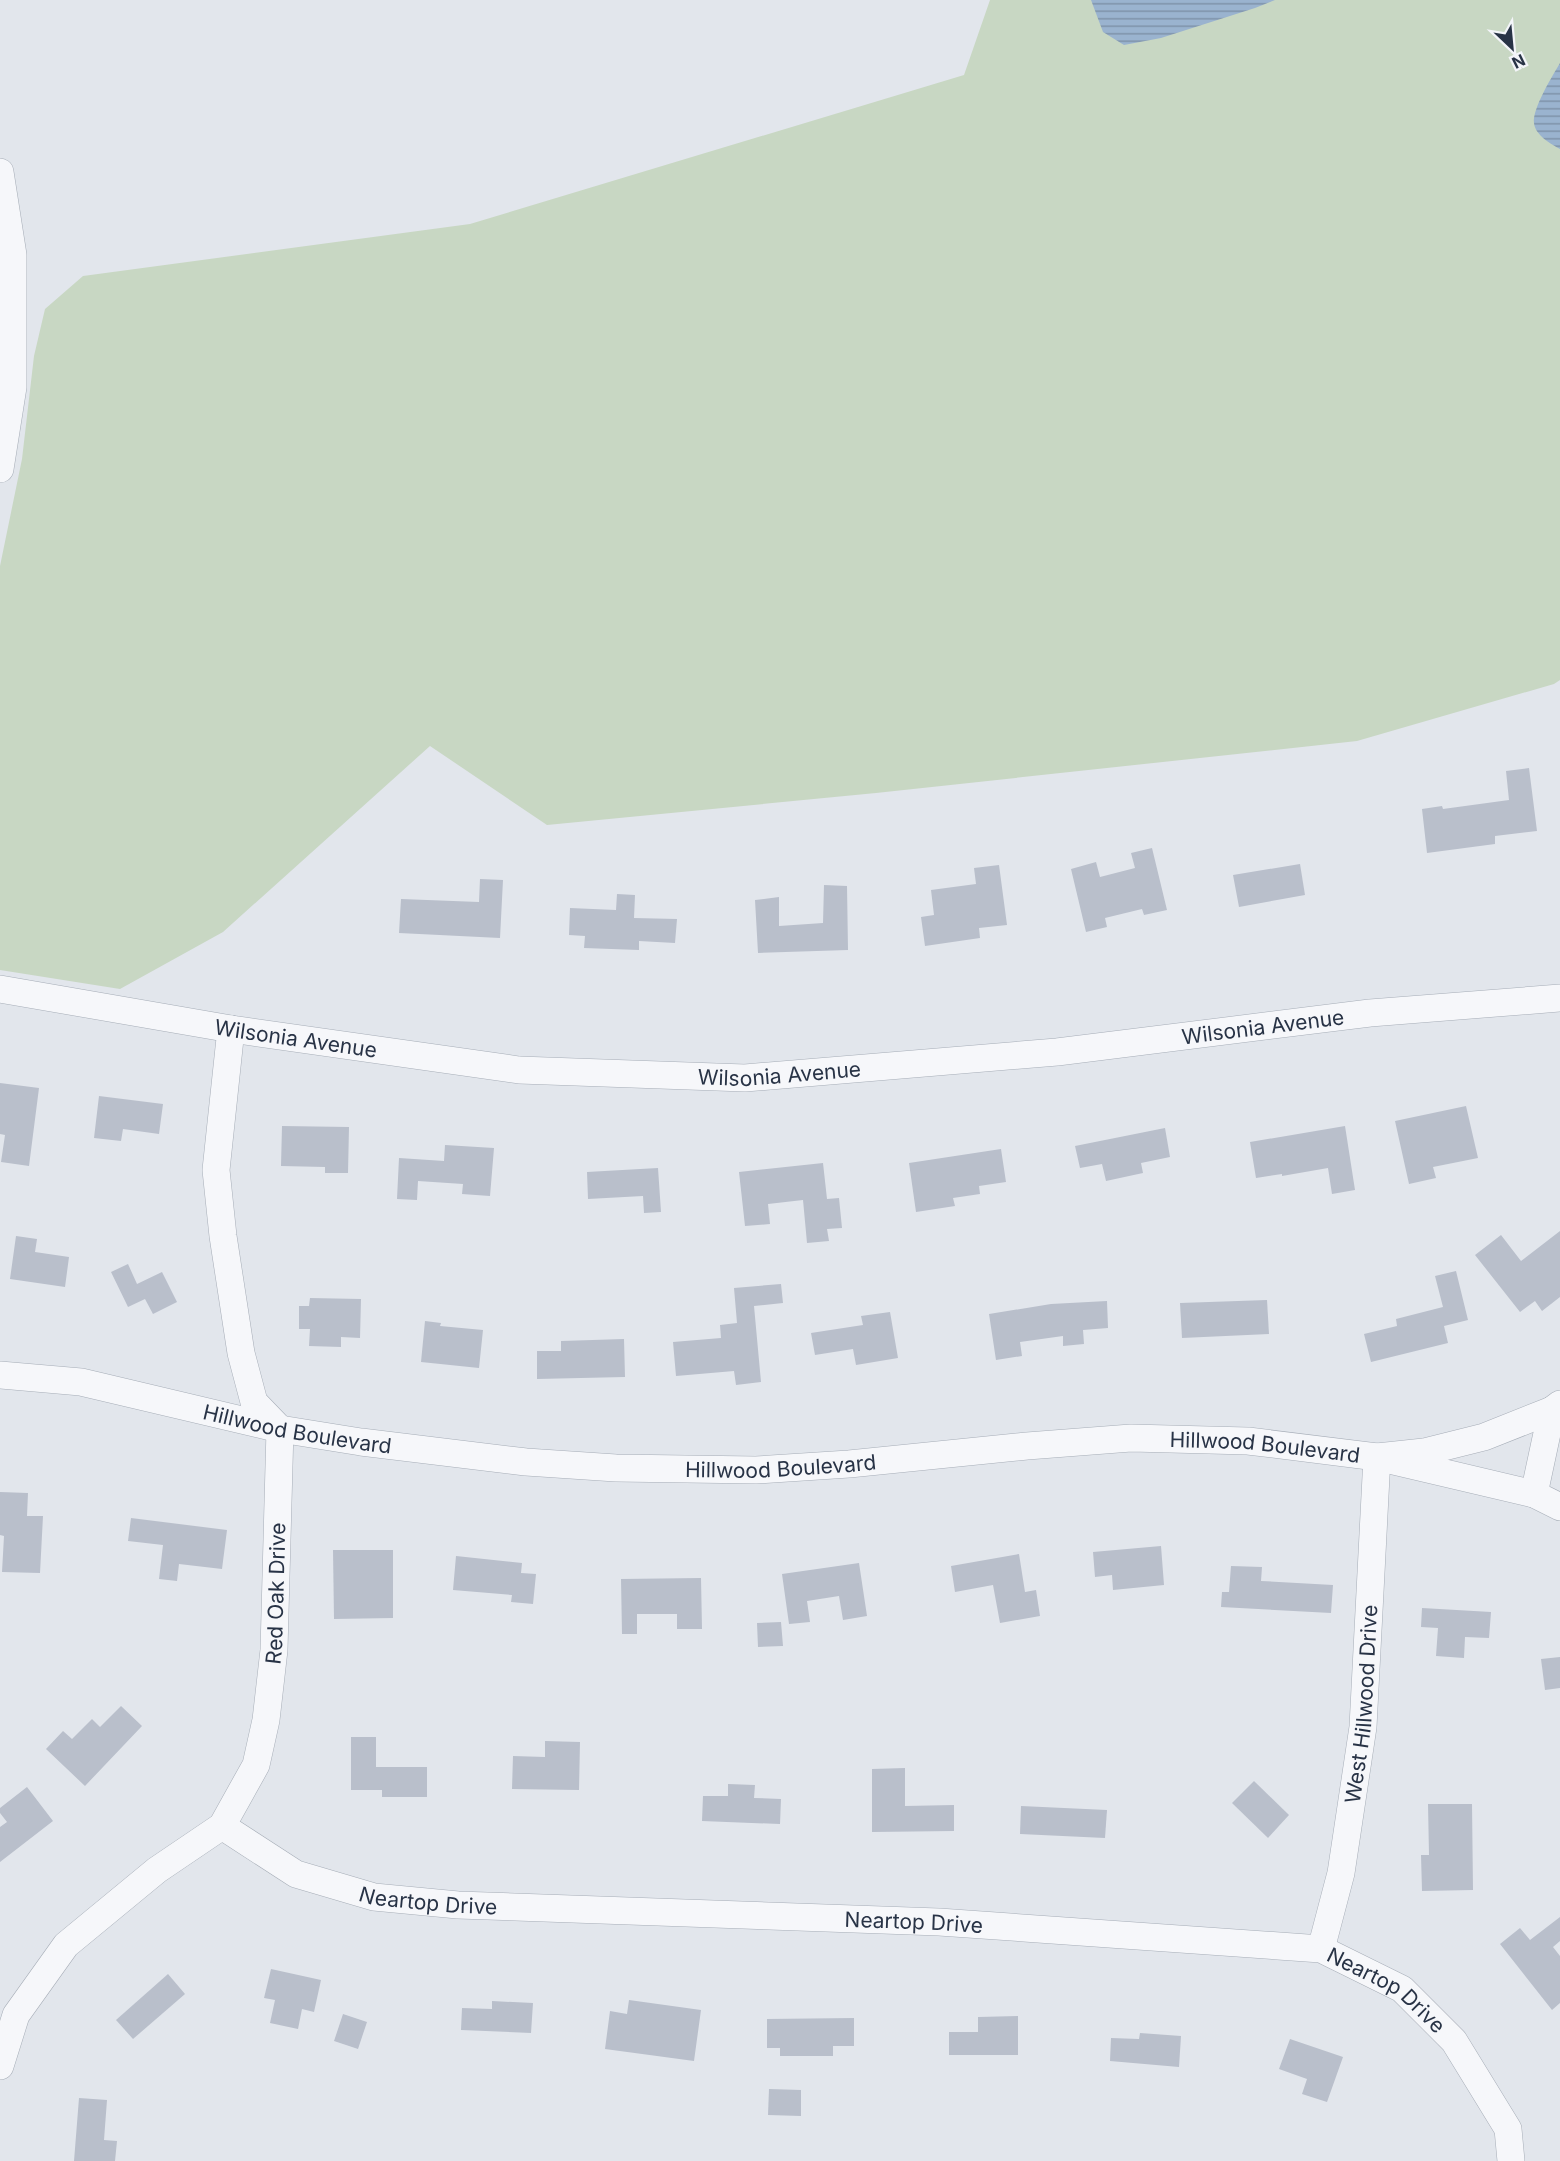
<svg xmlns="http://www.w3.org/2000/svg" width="1560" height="2161" viewBox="0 0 1560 2161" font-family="Inter,sans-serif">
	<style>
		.green { fill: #c8d7c3 }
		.water { fill: url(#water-rules) }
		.building { fill: #b9bfcb }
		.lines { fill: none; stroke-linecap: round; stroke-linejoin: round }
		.minor-casing { stroke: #a6adb7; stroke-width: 28 }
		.minor { stroke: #f6f7fa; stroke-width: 27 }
		.labels { text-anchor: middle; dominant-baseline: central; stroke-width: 5; stroke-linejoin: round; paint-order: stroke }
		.street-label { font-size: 21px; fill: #283346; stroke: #f3f5f9 }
	</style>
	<defs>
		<pattern id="water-rules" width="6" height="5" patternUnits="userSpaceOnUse" patternTransform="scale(1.5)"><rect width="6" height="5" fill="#9ab3cf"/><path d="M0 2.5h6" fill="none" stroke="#7e92aa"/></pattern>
	</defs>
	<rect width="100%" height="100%" fill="#e2e6ec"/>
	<!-- green -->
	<path class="green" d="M 990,0 L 1560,0 L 1560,680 L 1554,684 L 1357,741 L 876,793 L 547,825 L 430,746 L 223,932 L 120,989 L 0,970 L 0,566 L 22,459 L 34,356 L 45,309 L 83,276 L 470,224 L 964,75 Z"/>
	<!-- water -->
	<g class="water">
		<path d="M 1091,0 L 1275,0 L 1255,8 L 1161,38 L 1124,45 L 1103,32 Z"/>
		<path d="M 1560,63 L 1560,149 C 1551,144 1535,135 1534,123 C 1532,109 1553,75 1560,63 Z"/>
	</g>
	<!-- building -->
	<g class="building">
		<path d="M 1529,768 L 1537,831 L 1495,836 L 1495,844 L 1427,853 L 1422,809 L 1442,806 L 1443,809 L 1509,800 L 1506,771 Z"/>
		<path d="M 1152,848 L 1167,910 L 1144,915 L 1142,909 L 1105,918 L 1107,927 L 1086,932 L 1071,869 L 1096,862 L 1100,877 L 1135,868 L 1131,853 Z"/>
		<path d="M 1300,864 L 1305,895 L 1239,907 L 1233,875 Z"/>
		<path d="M 999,865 L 1007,925 L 979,928 L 980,938 L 925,946 L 921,917 L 934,915 L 931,890 L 976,884 L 974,868 Z"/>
		<path d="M 480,879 L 503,880 L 500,938 L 399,933 L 401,899 L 479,902 Z"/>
		<path d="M 824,885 L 847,886 L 848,950 L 758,953 L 755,900 L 779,897 L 779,926 L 823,923 Z"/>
		<path d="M 617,894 L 635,895 L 634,918 L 677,919 L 675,943 L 639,941 L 639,950 L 584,948 L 585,936 L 569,935 L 570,908 L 616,910 Z"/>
		<path d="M 0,1083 L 39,1088 L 29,1166 L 1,1162 L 5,1135 L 0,1134 Z"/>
		<path d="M 99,1096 L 163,1104 L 159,1134 L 123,1129 L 121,1141 L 94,1138 Z"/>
		<path d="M 1466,1106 L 1478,1158 L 1433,1167 L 1436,1178 L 1409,1184 L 1395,1121 Z"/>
		<path d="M 282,1126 L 349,1127 L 348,1173 L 325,1173 L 325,1167 L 281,1166 Z"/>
		<path d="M 1345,1126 L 1355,1190 L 1332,1194 L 1328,1168 L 1282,1176 L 1282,1174 L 1256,1178 L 1250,1142 Z"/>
		<path d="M 1165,1128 L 1170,1157 L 1141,1163 L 1143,1173 L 1106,1181 L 1102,1164 L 1080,1168 L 1075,1146 Z"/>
		<path d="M 445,1145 L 494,1148 L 490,1196 L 462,1194 L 463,1184 L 418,1181 L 417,1200 L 397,1199 L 399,1158 L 444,1161 Z"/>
		<path d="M 1001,1149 L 1006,1182 L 979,1186 L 980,1194 L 953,1198 L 955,1206 L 916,1212 L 909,1163 Z"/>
		<path d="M 823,1163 L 827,1199 L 839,1198 L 842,1228 L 827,1229 L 829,1241 L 807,1243 L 803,1200 L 768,1204 L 770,1224 L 745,1226 L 739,1172 Z"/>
		<path d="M 658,1168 L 661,1212 L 644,1213 L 643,1196 L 588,1199 L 587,1172 Z"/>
		<path d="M 1560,1231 L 1560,1297 L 1542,1311 L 1535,1301 L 1520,1312 L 1475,1255 L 1501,1235 L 1521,1261 Z"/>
		<path d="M 16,1236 L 37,1239 L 35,1252 L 69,1257 L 65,1287 L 10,1279 Z"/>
		<path d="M 128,1264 L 137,1284 L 162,1272 L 177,1302 L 153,1314 L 145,1299 L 128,1307 L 111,1272 Z"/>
		<path d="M 1456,1271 L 1468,1320 L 1444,1326 L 1448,1343 L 1371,1362 L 1364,1334 L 1397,1326 L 1396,1319 L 1443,1307 L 1435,1276 Z"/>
		<path d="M 781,1284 L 783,1303 L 754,1306 L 761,1382 L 736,1385 L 734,1371 L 676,1376 L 673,1342 L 721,1338 L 720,1325 L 737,1323 L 734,1288 Z"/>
		<path d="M 310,1298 L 361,1299 L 360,1338 L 341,1337 L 341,1347 L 309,1346 L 310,1329 L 299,1329 L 299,1306 L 309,1306 Z"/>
		<path d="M 1267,1300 L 1269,1334 L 1182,1338 L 1180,1303 Z"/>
		<path d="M 1107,1301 L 1108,1328 L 1083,1330 L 1084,1344 L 1063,1346 L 1063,1336 L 1020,1342 L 1022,1356 L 996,1360 L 989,1314 L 1051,1304 Z"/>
		<path d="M 890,1312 L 898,1358 L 856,1365 L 853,1349 L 815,1355 L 811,1333 L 863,1325 L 861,1316 Z"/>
		<path d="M 425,1321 L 441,1323 L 440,1326 L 483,1330 L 479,1368 L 421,1362 Z"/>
		<path d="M 624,1339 L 625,1377 L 537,1379 L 537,1351 L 561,1351 L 561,1341 Z"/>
		<path d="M 0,1492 L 28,1493 L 27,1516 L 43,1516 L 40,1573 L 2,1572 L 4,1536 L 0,1535 Z"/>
		<path d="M 131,1518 L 227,1530 L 222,1569 L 179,1564 L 177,1581 L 159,1579 L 163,1545 L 128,1541 Z"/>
		<path d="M 1161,1546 L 1164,1585 L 1113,1590 L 1112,1575 L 1095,1577 L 1093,1552 Z"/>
		<path d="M 333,1550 L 393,1550 L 393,1618 L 334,1619 Z"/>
		<path d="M 1019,1554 L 1025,1592 L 1036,1590 L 1040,1616 L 1000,1623 L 993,1585 L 955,1592 L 951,1566 Z"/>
		<path d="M 456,1556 L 522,1563 L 521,1573 L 536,1574 L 533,1604 L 511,1602 L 512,1595 L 453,1590 Z"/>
		<path d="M 859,1563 L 867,1616 L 843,1620 L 839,1596 L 807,1601 L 810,1622 L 789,1624 L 782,1574 Z"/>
		<path d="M 1231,1566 L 1262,1567 L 1261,1581 L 1333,1585 L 1331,1613 L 1221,1607 L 1222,1592 L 1229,1592 Z"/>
		<path d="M 701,1578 L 702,1629 L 677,1629 L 677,1614 L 637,1614 L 637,1634 L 622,1634 L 621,1579 Z"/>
		<path d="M 1422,1608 L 1491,1612 L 1489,1638 L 1465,1637 L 1464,1658 L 1436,1656 L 1438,1628 L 1421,1627 Z"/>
		<path d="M 781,1622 L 783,1646 L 758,1647 L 757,1623 Z"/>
		<path d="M 1560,1657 L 1560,1688 L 1545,1690 L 1541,1659 Z"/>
		<path d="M 121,1706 L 142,1726 L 85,1786 L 46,1749 L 63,1731 L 72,1739 L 92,1719 L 100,1727 Z"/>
		<path d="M 351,1737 L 376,1737 L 376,1767 L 427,1767 L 427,1797 L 382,1797 L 382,1790 L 351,1790 Z"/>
		<path d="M 545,1741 L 580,1742 L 579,1790 L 512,1789 L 513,1756 L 545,1757 Z"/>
		<path d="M 905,1768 L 905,1806 L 954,1805 L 954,1831 L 872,1832 L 872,1769 Z"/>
		<path d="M 1254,1781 L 1289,1815 L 1268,1838 L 1232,1803 Z"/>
		<path d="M 728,1784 L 755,1785 L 754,1798 L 781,1799 L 780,1824 L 702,1821 L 703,1796 L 728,1796 Z"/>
		<path d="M 27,1787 L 53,1821 L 0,1862 L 0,1827 L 7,1822 L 0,1813 L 0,1808 Z"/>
		<path d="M 1428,1804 L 1472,1804 L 1473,1890 L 1422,1891 L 1421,1855 L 1429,1855 Z"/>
		<path d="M 1021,1806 L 1107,1810 L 1105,1838 L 1020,1834 Z"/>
		<path d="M 1560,1917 L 1560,1941 L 1553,1947 L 1560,1956 L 1560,2003 L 1552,2010 L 1500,1944 L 1520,1928 L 1530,1940 Z"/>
		<path d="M 271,1969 L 321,1980 L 314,2012 L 302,2009 L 298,2029 L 270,2023 L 275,2000 L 264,1998 Z"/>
		<path d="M 168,1974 L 185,1994 L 133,2039 L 116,2020 Z"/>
		<path d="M 629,2000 L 701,2010 L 694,2061 L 605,2049 L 610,2011 L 627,2014 Z"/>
		<path d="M 492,2001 L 533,2003 L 531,2033 L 461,2030 L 462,2008 L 492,2009 Z"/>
		<path d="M 343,2014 L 367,2022 L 358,2049 L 334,2041 Z"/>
		<path d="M 1018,2016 L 1018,2055 L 949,2055 L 949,2032 L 978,2032 L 978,2017 Z"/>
		<path d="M 854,2018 L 854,2046 L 833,2046 L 833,2056 L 780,2056 L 780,2048 L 767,2048 L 767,2019 Z"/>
		<path d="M 1140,2033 L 1181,2036 L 1179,2067 L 1110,2061 L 1111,2038 L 1139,2039 Z"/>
		<path d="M 1290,2039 L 1343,2057 L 1327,2102 L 1302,2094 L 1307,2079 L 1279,2069 Z"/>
		<path d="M 769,2089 L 801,2090 L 801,2116 L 768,2115 Z"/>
		<path d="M 79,2098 L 107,2100 L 104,2140 L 117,2141 L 115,2161 L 74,2161 Z"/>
	</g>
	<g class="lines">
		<!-- minor casing -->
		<g class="minor-casing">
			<g id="minor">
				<path d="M 0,172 L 13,255 L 13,387 L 0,469"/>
				<path id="s1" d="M 0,989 L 231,1029 L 519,1070 L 745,1078 L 1057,1052 L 1370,1013 L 1560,998"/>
				<path id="s2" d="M 0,1375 L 81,1382 L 280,1429 L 361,1442 L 526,1462 L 616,1468 L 756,1470 L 849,1464 L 1027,1446 L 1131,1438 L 1248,1441 L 1377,1457 L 1534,1494 L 1560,1507"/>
				<path d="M 1534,1494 L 1552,1410 L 1560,1404"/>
				<path id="s3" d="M 222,1826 L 296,1874 L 374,1897 L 458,1905 L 939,1922 L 1321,1949 L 1402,1989 L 1454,2041 L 1508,2129 L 1511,2161"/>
				<path id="s4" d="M 1321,1949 L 1341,1873 L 1363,1727 L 1377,1457 L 1424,1452 L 1484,1437 L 1552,1410"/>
				<path id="s5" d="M 0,2066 L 16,2015 L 66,1945 L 157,1870 L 222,1826 L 256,1765 L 266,1720 L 274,1650 L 280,1429 L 254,1402 L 241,1353 L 223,1236 L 216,1170 L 231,1029"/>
			</g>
		</g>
		<!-- minor -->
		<use href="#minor" class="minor"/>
	</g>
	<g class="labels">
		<!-- street labels -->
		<g class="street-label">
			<text stroke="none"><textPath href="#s1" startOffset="1272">Wilsonia Avenue</textPath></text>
			<text stroke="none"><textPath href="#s1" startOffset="300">Wilsonia Avenue</textPath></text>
			<text stroke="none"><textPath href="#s1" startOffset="786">Wilsonia Avenue</textPath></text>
			<text stroke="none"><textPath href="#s2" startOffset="303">Hillwood Boulevard</textPath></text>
			<text stroke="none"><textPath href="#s2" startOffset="1275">Hillwood Boulevard</textPath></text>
			<text stroke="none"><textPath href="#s2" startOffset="789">Hillwood Boulevard</textPath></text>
			<text stroke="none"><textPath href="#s5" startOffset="579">Red Oak Drive</textPath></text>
			<text stroke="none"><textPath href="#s4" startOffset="249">West Hillwood Drive</textPath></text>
			<text stroke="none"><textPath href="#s3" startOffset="224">Neartop Drive</textPath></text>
			<text stroke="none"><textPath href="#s3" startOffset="710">Neartop Drive</textPath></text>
			<text stroke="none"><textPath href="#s3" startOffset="1196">Neartop Drive</textPath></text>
		</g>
	</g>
	<!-- north arrow -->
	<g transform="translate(1512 48) rotate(154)" stroke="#f3f5f9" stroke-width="4.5" paint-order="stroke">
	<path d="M0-4.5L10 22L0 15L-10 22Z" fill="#283346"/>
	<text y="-9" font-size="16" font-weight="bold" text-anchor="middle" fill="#283346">N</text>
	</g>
</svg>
